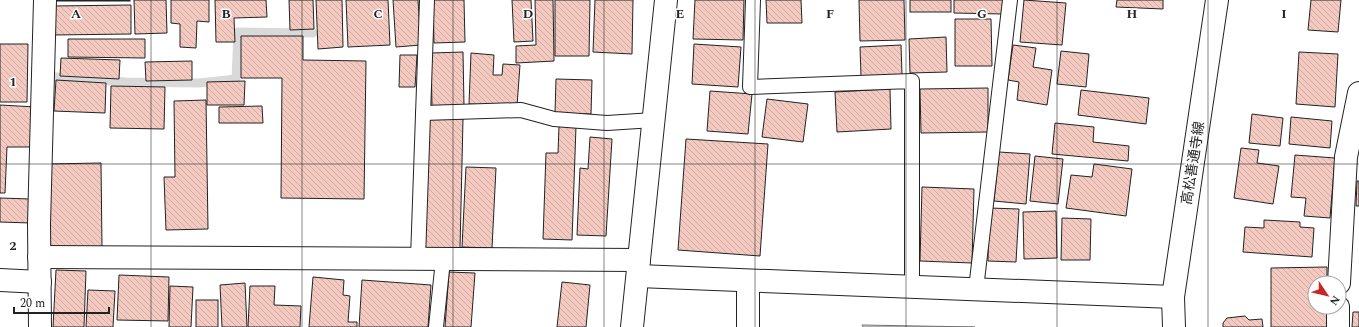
<svg xmlns="http://www.w3.org/2000/svg" width="1359" height="327" viewBox="0 0 1359 327" font-family="Spectral,'Noto Sans JP',serif">
	<style>
		.garden { fill: #eee; stroke: #6f6f6f }
		.lines { fill: none; stroke-linecap: round; stroke-linejoin: round }
		.stream { stroke: #d9d9d9; stroke-width: 9 }
		.building { fill: url(#building-back-hatch); stroke: #222 }
		.service-casing { stroke: #222; stroke-width: 16 }
		.minor-casing { stroke: #222; stroke-width: 24 }
		.tertiary-casing { stroke: #222; stroke-width: 24 }
		.primary-casing { stroke: #222; stroke-width: 24 }
		.service { stroke: #fff; stroke-width: 14 }
		.minor { stroke: #fff; stroke-width: 22 }
		.tertiary { stroke: #fff; stroke-width: 22 }
		.primary { stroke: #fff; stroke-width: 22 }
		.grid { fill: none; stroke: #222; stroke-width: 1; stroke-opacity: 0.55 }
		.labels { text-anchor: middle; dominant-baseline: central; stroke-width: 3; stroke-linejoin: round; paint-order: stroke }
		.street-label { font-size: 14px; fill: #222; stroke: #fff }
		.grid-label { font-size: 13px; text-anchor: middle; font-weight: bold; fill: #222; stroke: #fff; stroke-width: 3; stroke-linejoin: round; paint-order: stroke }
	</style>
	<defs>
		<pattern id="building-back-hatch" width="6" height="6" patternUnits="userSpaceOnUse"><rect width="6" height="6" fill="#f3c9c0"/><path d="M-1 5l2 2M0 0l6 6M5-1l2 2" fill="none" stroke="#d0aca5"/></pattern>
	</defs>
	<rect width="100%" height="100%" fill="#fff"/>
	<!-- garden -->
	<path class="garden" d="M 862,325 L 975,327 L 863,327 Z"/>
	<g class="lines">
		<!-- stream -->
		<path class="stream" d="M 43,76 L 126,82 L 199,83 L 236,79 L 238,32 L 313,33"/>
	</g>
	<!-- building -->
	<g class="building">
		<rect x="53" y="0" width="77" height="1"/>
		<path d="M 134,0 L 166,0 L 167,33 L 135,34 Z"/>
		<path d="M 171,0 L 209,0 L 209,22 L 197,21 L 196,48 L 180,47 L 180,24 L 171,23 Z"/>
		<path d="M 215,0 L 266,0 L 267,17 L 234,18 L 235,42 L 216,42 Z"/>
		<path d="M 289,0 L 313,0 L 314,29 L 290,30 Z"/>
		<path d="M 316,0 L 342,0 L 343,47 L 318,49 Z"/>
		<path d="M 346,0 L 388,0 L 390,45 L 348,47 Z"/>
		<path d="M 393,0 L 418,0 L 421,45 L 396,47 Z"/>
		<path d="M 433,0 L 464,0 L 465,42 L 434,43 Z"/>
		<path d="M 512,0 L 531,0 L 533,41 L 514,42 Z"/>
		<path d="M 535,0 L 553,0 L 554,61 L 516,63 L 516,46 L 536,45 Z"/>
		<path d="M 555,0 L 590,0 L 589,56 L 555,56 Z"/>
		<path d="M 595,0 L 633,0 L 632,54 L 593,52 Z"/>
		<path d="M 695,0 L 744,0 L 743,40 L 693,39 Z"/>
		<path d="M 766,0 L 801,0 L 802,23 L 767,23 Z"/>
		<path d="M 859,0 L 904,0 L 905,40 L 860,41 Z"/>
		<rect x="910" y="0" width="41" height="12"/>
		<path d="M 954,0 L 1003,0 L 1003,14 L 954,13 Z"/>
		<path d="M 1024,0 L 1066,3 L 1062,45 L 1020,42 Z"/>
		<path d="M 1117,0 L 1163,0 L 1163,9 L 1116,7 Z"/>
		<path d="M 1311,0 L 1341,0 L 1338,32 L 1308,30 Z"/>
		<path d="M 131,5 L 131,34 L 53,35 L 53,6 Z"/>
		<path d="M 955,19 L 991,19 L 992,66 L 955,66 Z"/>
		<path d="M 241,36 L 303,36 L 303,60 L 366,61 L 364,199 L 281,198 L 282,78 L 241,78 Z"/>
		<path d="M 946,37 L 947,72 L 910,73 L 909,39 Z"/>
		<path d="M 68,39 L 145,39 L 145,58 L 68,57 Z"/>
		<path d="M 0,44 L 28,44 L 27,102 L 0,102 Z"/>
		<path d="M 694,44 L 741,47 L 738,87 L 692,84 Z"/>
		<path d="M 901,45 L 902,75 L 861,76 L 860,47 Z"/>
		<path d="M 1013,45 L 1036,48 L 1033,67 L 1052,70 L 1047,105 L 1017,100 L 1019,82 L 1008,80 Z"/>
		<path d="M 1061,51 L 1089,54 L 1086,87 L 1057,84 Z"/>
		<path d="M 463,52 L 464,106 L 432,107 L 431,53 Z"/>
		<path d="M 1299,52 L 1338,54 L 1335,107 L 1296,104 Z"/>
		<path d="M 471,53 L 494,55 L 493,75 L 502,75 L 503,64 L 520,65 L 517,106 L 469,104 Z"/>
		<path d="M 400,55 L 417,55 L 415,87 L 399,87 Z"/>
		<path d="M 61,58 L 120,60 L 119,79 L 60,76 Z"/>
		<path d="M 192,61 L 192,80 L 146,81 L 145,62 Z"/>
		<path d="M 556,79 L 592,80 L 591,114 L 555,113 Z"/>
		<path d="M 56,80 L 106,83 L 105,113 L 54,111 Z"/>
		<path d="M 245,81 L 244,105 L 207,105 L 207,82 Z"/>
		<path d="M 111,86 L 165,87 L 164,129 L 110,128 Z"/>
		<path d="M 988,88 L 988,132 L 921,133 L 920,89 Z"/>
		<path d="M 890,89 L 891,129 L 837,132 L 835,92 Z"/>
		<path d="M 1081,90 L 1149,98 L 1146,124 L 1078,115 Z"/>
		<path d="M 710,91 L 752,94 L 748,134 L 707,131 Z"/>
		<path d="M 767,99 L 808,104 L 803,142 L 762,137 Z"/>
		<path d="M 206,100 L 208,229 L 166,230 L 164,177 L 175,177 L 174,101 Z"/>
		<path d="M 0,105 L 36,107 L 34,147 L 7,147 L 5,193 L 0,193 Z"/>
		<path d="M 262,106 L 263,123 L 219,123 L 219,107 Z"/>
		<path d="M 1252,114 L 1283,118 L 1280,146 L 1249,143 Z"/>
		<path d="M 1291,117 L 1332,121 L 1330,148 L 1289,144 Z"/>
		<path d="M 427,118 L 463,119 L 460,248 L 425,248 Z"/>
		<path d="M 1055,123 L 1094,127 L 1093,142 L 1129,146 L 1128,161 L 1052,154 Z"/>
		<path d="M 559,126 L 576,126 L 572,240 L 543,239 L 546,153 L 558,153 Z"/>
		<path d="M 590,137 L 612,139 L 606,236 L 577,235 L 580,168 L 588,169 Z"/>
		<path d="M 686,139 L 768,144 L 760,256 L 678,250 Z"/>
		<path d="M 1241,148 L 1259,150 L 1257,163 L 1279,166 L 1273,204 L 1234,198 Z"/>
		<path d="M 999,152 L 1030,154 L 1026,204 L 994,201 Z"/>
		<path d="M 1295,155 L 1335,158 L 1330,218 L 1304,216 L 1306,198 L 1291,197 Z"/>
		<path d="M 1035,156 L 1063,159 L 1058,204 L 1030,201 Z"/>
		<path d="M 101,163 L 102,248 L 47,249 L 46,164 Z"/>
		<path d="M 1094,164 L 1132,169 L 1126,216 L 1066,208 L 1071,175 L 1092,177 Z"/>
		<path d="M 466,167 L 496,168 L 492,248 L 462,247 Z"/>
		<path d="M 1357,181 L 1359,181 L 1359,206 L 1356,206 Z"/>
		<path d="M 922,187 L 974,189 L 972,263 L 920,261 Z"/>
		<path d="M 0,198 L 31,199 L 31,223 L 0,222 Z"/>
		<path d="M 989,208 L 1019,209 L 1016,262 L 988,261 Z"/>
		<path d="M 1056,211 L 1057,258 L 1024,259 L 1023,212 Z"/>
		<path d="M 1062,218 L 1091,219 L 1090,260 L 1061,260 Z"/>
		<path d="M 1264,220 L 1300,222 L 1300,227 L 1314,228 L 1312,257 L 1243,252 L 1245,227 L 1264,228 Z"/>
		<path d="M 1327,267 L 1327,283 L 1315,283 L 1315,307 L 1327,307 L 1327,327 L 1271,327 L 1271,268 Z"/>
		<path d="M 56,270 L 86,271 L 84,327 L 53,327 Z"/>
		<path d="M 449,272 L 475,273 L 471,327 L 445,327 Z"/>
		<path d="M 119,275 L 169,277 L 168,321 L 117,320 Z"/>
		<path d="M 313,277 L 344,280 L 343,295 L 350,296 L 348,322 L 357,322 L 357,327 L 309,327 Z"/>
		<path d="M 362,280 L 431,285 L 428,327 L 359,327 Z"/>
		<path d="M 562,282 L 590,285 L 586,327 L 557,327 Z"/>
		<path d="M 245,283 L 247,327 L 222,327 L 220,285 Z"/>
		<path d="M 170,286 L 193,287 L 191,327 L 169,327 Z"/>
		<path d="M 250,286 L 275,286 L 274,305 L 301,306 L 300,327 L 248,327 Z"/>
		<path d="M 88,290 L 115,291 L 113,327 L 86,327 Z"/>
		<rect x="196" y="300" width="22" height="27"/>
		<path d="M 1353,312 L 1359,312 L 1359,327 L 1352,327 Z"/>
		<path d="M 1245,316 L 1249,320 L 1262,319 L 1263,327 L 1223,327 L 1223,323 L 1227,318 Z"/>
	</g>
	<g class="lines">
		<!-- service casing -->
		<g class="service-casing">
			<g id="service">
				<path d="M 753,0 L 750,87 L 912,81 L 912,287"/>
				<path d="M 423,113 L 521,110 L 554,119 L 607,123 L 654,120"/>
				<path d="M 418,259 L 427,0"/>
				<path d="M 976,289 L 1010,0"/>
				<path d="M 436,327 L 443,260"/>
			</g>
		</g>
		<!-- minor casing -->
		<g class="minor-casing">
			<g id="minor">
				<path d="M 39,257 L 639,260"/>
				<path d="M 0,280 L 40,282"/>
				<path d="M 748,281 L 748,327"/>
				<path d="M 1339,283 L 1346,157 L 1359,93"/>
				<path d="M 40,327 L 39,224 L 45,0"/>
				<path d="M 632,327 L 666,0"/>
				<path d="M 1338,327 L 1338,307"/>
			</g>
		</g>
		<!-- tertiary casing -->
		<g class="tertiary-casing">
			<path id="tertiary" d="M 638,276 L 1173,297"/>
		</g>
		<!-- primary casing -->
		<g class="primary-casing">
			<path id="primary" d="M 1174,327 L 1173,297 L 1217,0"/>
		</g>
		<!-- service -->
		<use href="#service" class="service"/>
		<!-- minor -->
		<use href="#minor" class="minor"/>
		<!-- tertiary -->
		<use href="#tertiary" class="tertiary"/>
		<!-- primary -->
		<use href="#primary" class="primary"/>
	</g>
	<!-- grid -->
	<path class="grid" d="M 151,0 L 151,327M 302,0 L 302,327M 453,0 L 453,327M 604,0 L 604,327M 755,0 L 755,327M 906,0 L 906,327M 1057,0 L 1057,327M 1208,0 L 1208,327M 0,164 L 1359,164"/>
	<g class="labels">
		<!-- street labels -->
		<g class="street-label">
			<text transform="translate(1193 163) rotate(-81)">高松善通寺線</text>
		</g>
	</g>
	<g class="grid-label">
		<text x="76" y="18">A</text>
		<text x="226" y="18">B</text>
		<text x="378" y="18">C</text>
		<text x="528" y="18">D</text>
		<text x="680" y="18">E</text>
		<text x="830" y="18">F</text>
		<text x="982" y="18">G</text>
		<text x="1132" y="18">H</text>
		<text x="1284" y="18">I</text>
		<text x="13" y="86">1</text>
		<text x="13" y="250">2</text>
	</g>
	<!-- north arrow -->
	<g transform="translate(1327 295) rotate(125)"><circle r="19" fill="#ffffff" stroke="#a7a7a7"/>
	<path d="M0-3L7 15L0 10L-7 15Z" fill="#c62828"/>
	<text y="-6" font-size="11" font-weight="bold" text-anchor="middle" fill="#222222">N</text>
	</g>
	<!-- scale -->
	<path d="M14 307v6h95v-6" fill="none" stroke="#222222" stroke-width="2"/>
	<text x="20" y="307" font-size="12" fill="#222222" stroke="#ffffff" stroke-width="3" paint-order="stroke">20 m</text>
</svg>
